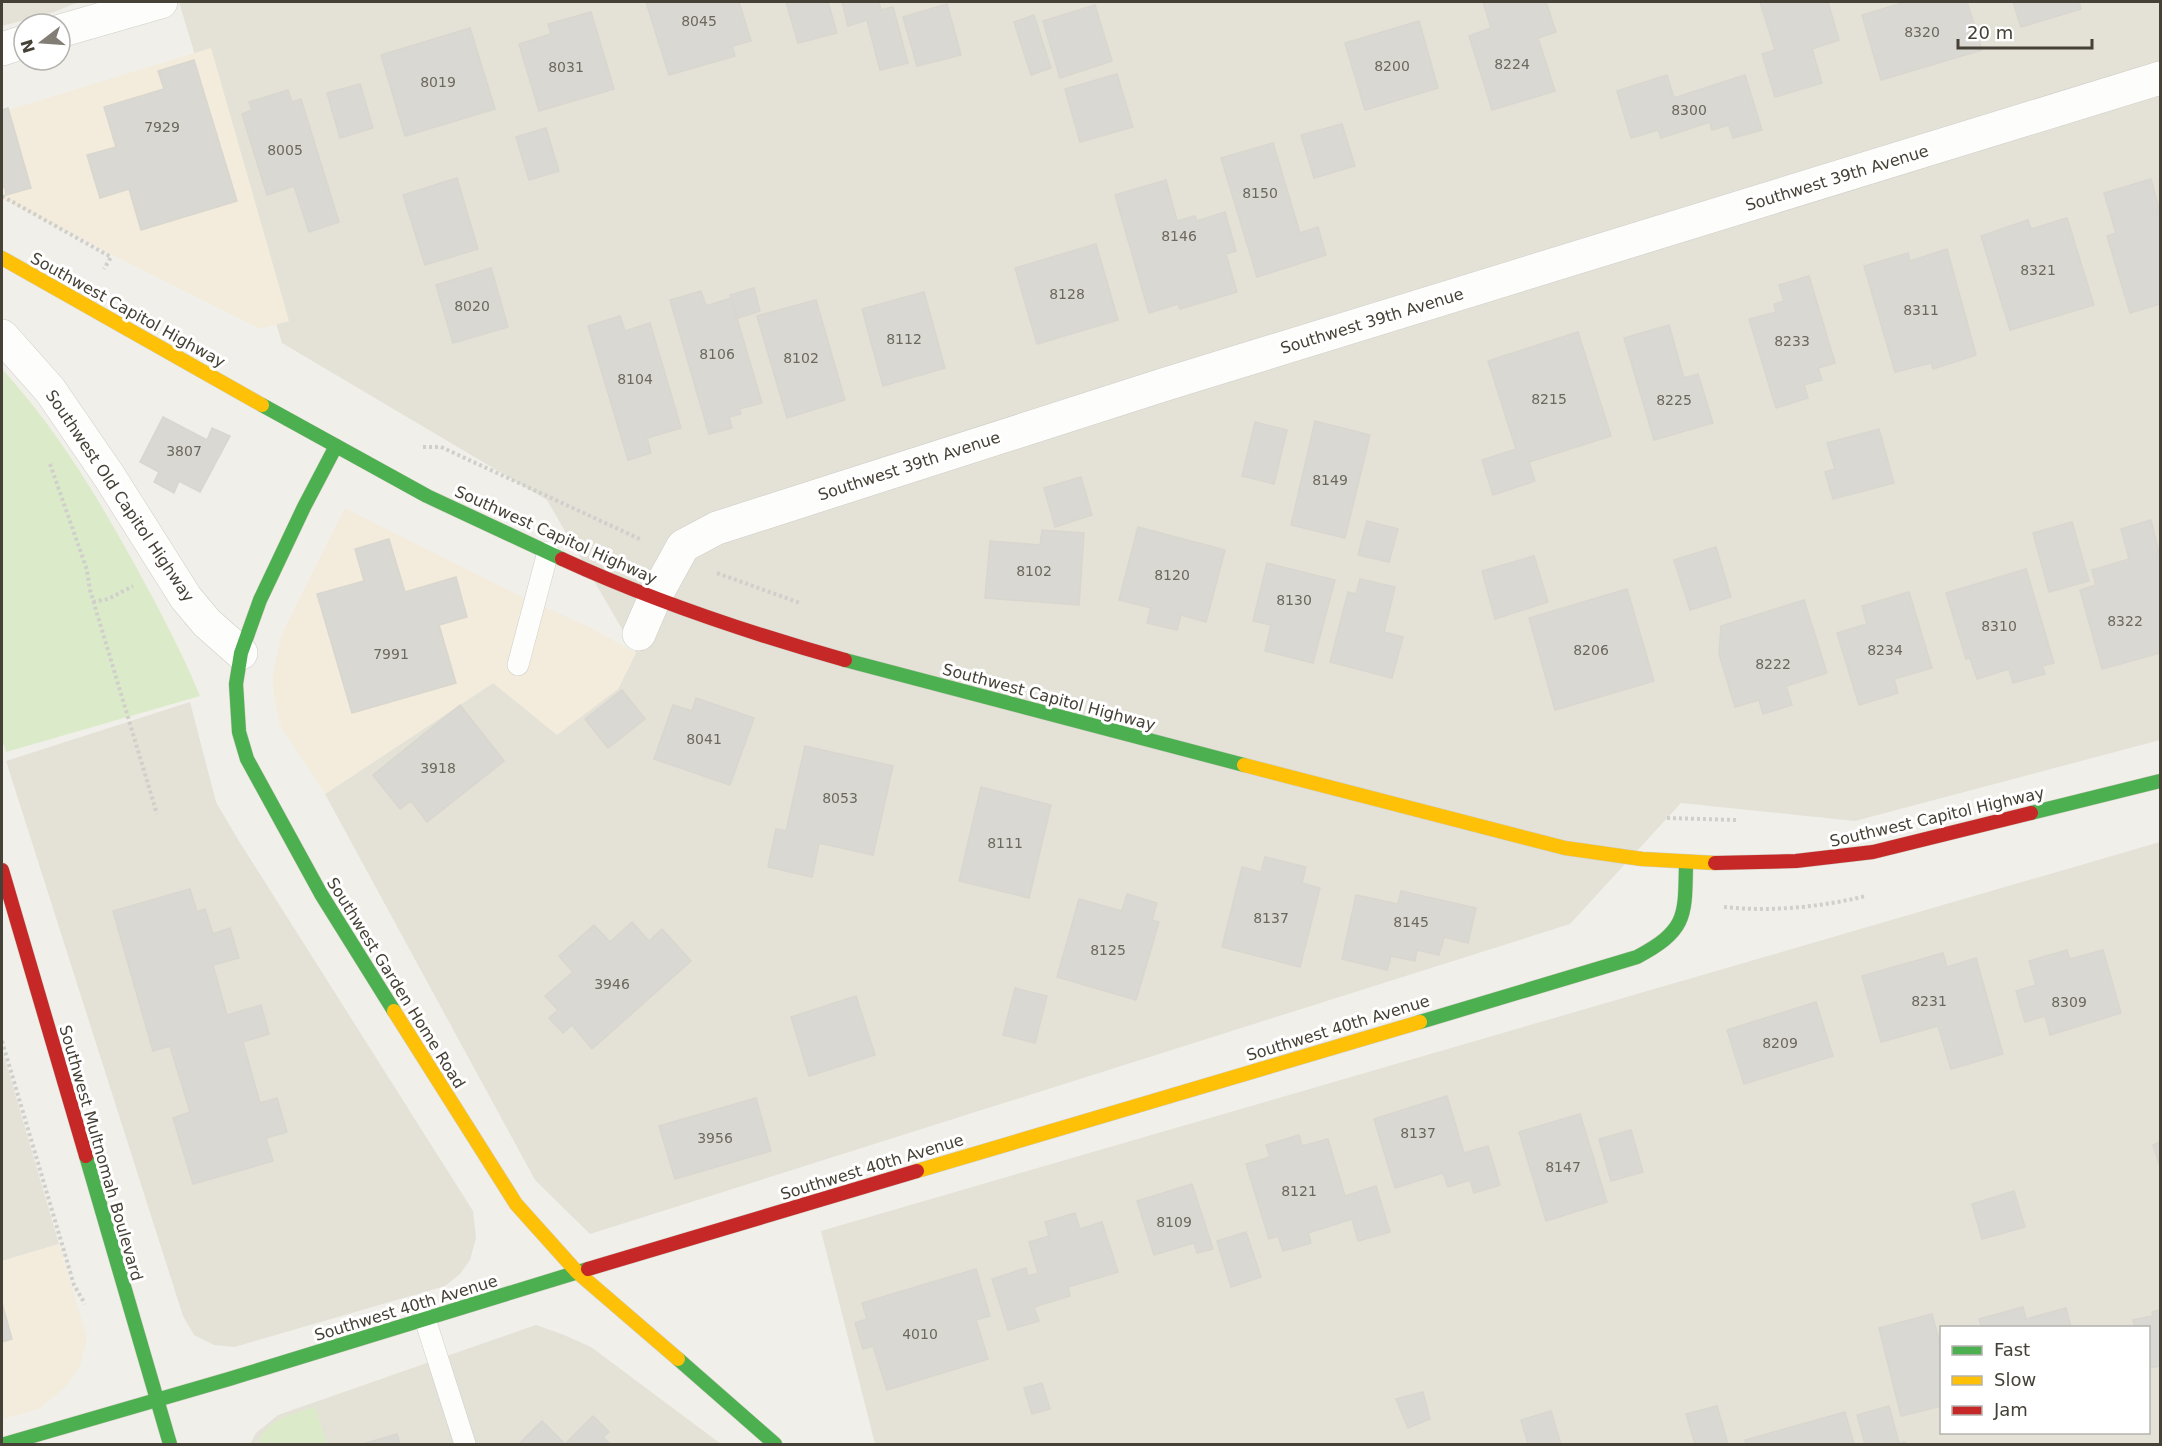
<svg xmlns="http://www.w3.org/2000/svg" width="2162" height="1446" viewBox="0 0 2162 1446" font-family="'DejaVu Sans',sans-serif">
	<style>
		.residential { fill: #e4e1d7; fill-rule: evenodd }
		.commercial { fill: #f3ecdc }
		.green { fill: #dbebc9 }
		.building { fill: #dad8d2; stroke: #d8d6cf; stroke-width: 1.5 }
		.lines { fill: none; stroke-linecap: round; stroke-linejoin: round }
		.lane-casing { stroke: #cecdc7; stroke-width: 22 }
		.street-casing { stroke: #cecdc7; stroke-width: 34 }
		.fast-casing { stroke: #cfccc0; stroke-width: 15 }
		.slow-casing { stroke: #cfccc0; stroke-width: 15 }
		.jam-casing { stroke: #cfccc0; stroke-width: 15 }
		.path { stroke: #d1cfcb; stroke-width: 4; stroke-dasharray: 3 3; stroke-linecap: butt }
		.lane { stroke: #fdfdfc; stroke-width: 21 }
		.street { stroke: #fdfdfc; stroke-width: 33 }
		.fast { stroke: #4caf50; stroke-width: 14 }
		.slow { stroke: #ffc107; stroke-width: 14 }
		.jam { stroke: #c62828; stroke-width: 14 }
		.labels { text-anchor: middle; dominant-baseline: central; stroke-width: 6; stroke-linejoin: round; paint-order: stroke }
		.number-label { font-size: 14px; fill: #6c685e }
		.street-label { font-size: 16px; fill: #464136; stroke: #fff }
	</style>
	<rect width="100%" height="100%" fill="#f0efe9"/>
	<!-- residential -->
	<g class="residential">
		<path d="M 2,2 L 79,2 L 54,12 L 2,26 Z"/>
		<path d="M 179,2 L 2160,2 L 2160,740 L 1855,821 L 1681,803 L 1570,924 L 590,1234 L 535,1180 L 325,794 L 493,683 L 618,689 L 636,653 L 547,500 L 282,343 Z"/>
		<path d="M 190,702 L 216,802 L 237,838 L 473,1211 L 476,1238 L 470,1260 L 460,1274 L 445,1286 L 234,1347 L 214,1345 L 194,1335 L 183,1316 L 6,761 Z"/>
		<path d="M 2160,842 L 2160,1444 L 875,1444 L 821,1231 ZM 1942,1328 L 2148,1328 L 2148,1432 L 1942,1432 Z"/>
		<path d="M 2,1049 L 59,1244 L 2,1261 Z"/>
		<path d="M 536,1325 L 564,1335 L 591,1347 L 721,1444 L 250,1444 L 256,1433 L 278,1415 Z"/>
	</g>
	<!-- commercial -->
	<g class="commercial">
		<path d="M 211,48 L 289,321 L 260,329 L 2,199 L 2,112 Z"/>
		<path d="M 345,508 L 522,597 L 591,628 L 636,653 L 618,689 L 557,735 L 493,683 L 325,794 L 280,725 L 273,690 L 273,673 L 281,636 Z"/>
		<path d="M 59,1244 L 87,1338 L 80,1366 L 66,1386 L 39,1409 L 2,1419 L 2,1261 Z"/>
	</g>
	<!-- green -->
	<g class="green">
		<path d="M 2,369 C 56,428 97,496 135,565 C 159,609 181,650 200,696 L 6,752 L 2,739 Z"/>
		<path d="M 315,1407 L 327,1444 L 258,1444 C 265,1419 293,1414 315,1407 Z"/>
	</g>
	<!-- building -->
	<g class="building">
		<path d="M 646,2 L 739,2 L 751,41 L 732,46 L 735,56 L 669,75 Z"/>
		<path d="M 786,2 L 828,2 L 837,33 L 798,43 Z"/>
		<path d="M 842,2 L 879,2 L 881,10 L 893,7 L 908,63 L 880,70 L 867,20 L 848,26 Z"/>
		<path d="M 1483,2 L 1546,2 L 1556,32 L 1538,38 L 1555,91 L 1492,110 L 1469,36 L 1491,28 Z"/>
		<path d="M 1760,2 L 1828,2 L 1839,40 L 1812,49 L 1822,83 L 1775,97 L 1762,54 L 1775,50 Z"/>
		<path d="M 1906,2 L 1967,2 L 1982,50 L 1881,80 L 1862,15 Z"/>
		<path d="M 2013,2 L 2079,2 L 2081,9 L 2021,27 Z"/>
		<path d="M 947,4 L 961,55 L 917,66 L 903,17 Z"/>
		<path d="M 1095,5 L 1112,61 L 1060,78 L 1043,21 Z"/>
		<path d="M 591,12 L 614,89 L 539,111 L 519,44 L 551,34 L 548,24 Z"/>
		<path d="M 1034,15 L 1051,68 L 1031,75 L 1014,22 Z"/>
		<path d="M 1419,21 L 1438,88 L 1365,110 L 1345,43 Z"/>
		<path d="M 470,28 L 495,109 L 405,136 L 381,55 Z"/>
		<path d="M 194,60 L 237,201 L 141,230 L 129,189 L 100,198 L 87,155 L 116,147 L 104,107 L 164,89 L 158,71 Z"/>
		<path d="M 1117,74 L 1133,127 L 1080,142 L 1065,89 Z"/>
		<path d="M 1667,75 L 1674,98 L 1745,75 L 1762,130 L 1733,138 L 1729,125 L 1712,130 L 1710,122 L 1661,138 L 1658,130 L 1631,138 L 1617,91 Z"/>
		<path d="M 360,84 L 373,128 L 340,138 L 327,93 Z"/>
		<path d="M 288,90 L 292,102 L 301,99 L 339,222 L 309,232 L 294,186 L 267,195 L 242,114 L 252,110 L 249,102 Z"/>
		<path d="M 8,108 L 31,188 L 6,195 L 5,188 L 2,186 L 2,110 Z"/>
		<path d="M 1342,124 L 1355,166 L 1314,178 L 1301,135 Z"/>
		<path d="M 546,128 L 559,171 L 529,180 L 516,137 Z"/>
		<path d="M 1273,143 L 1300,233 L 1318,227 L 1326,255 L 1257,277 L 1221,158 Z"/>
		<path d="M 457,178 L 478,249 L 425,265 L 403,195 Z"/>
		<path d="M 2151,179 L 2160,212 L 2160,304 L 2130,313 L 2107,236 L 2116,233 L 2104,193 Z"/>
		<path d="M 1166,180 L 1177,221 L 1195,216 L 1197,221 L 1225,212 L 1236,251 L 1226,254 L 1237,292 L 1180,309 L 1178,304 L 1149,313 L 1115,195 Z"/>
		<path d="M 2067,218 L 2094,305 L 2010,330 L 1981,236 L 2028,220 L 2031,229 Z"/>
		<path d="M 1096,244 L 1118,320 L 1037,344 L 1015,268 Z"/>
		<path d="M 1947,249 L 1976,355 L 1933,369 L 1931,363 L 1895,372 L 1864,266 L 1908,253 L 1910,261 Z"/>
		<path d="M 491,268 L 508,327 L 453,343 L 436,285 Z"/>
		<path d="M 1809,276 L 1835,363 L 1818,368 L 1822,380 L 1804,385 L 1808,398 L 1776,408 L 1749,319 L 1776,312 L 1774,304 L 1784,301 L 1779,285 Z"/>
		<path d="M 754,288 L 760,311 L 738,318 L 730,295 Z"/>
		<path d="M 701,291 L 706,306 L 731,298 L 762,403 L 739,409 L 741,414 L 729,417 L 732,428 L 709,434 L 670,300 Z"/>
		<path d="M 924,292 L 945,368 L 883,386 L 862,309 Z"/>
		<path d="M 816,300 L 845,400 L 787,418 L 757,316 Z"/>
		<path d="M 620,316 L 625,331 L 650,323 L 681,428 L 647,438 L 651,453 L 628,460 L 588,326 Z"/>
		<path d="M 1669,325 L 1684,378 L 1698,374 L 1713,423 L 1654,440 L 1624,338 Z"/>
		<path d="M 1578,332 L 1611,436 L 1529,462 L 1535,481 L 1493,495 L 1482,460 L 1516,449 L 1488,361 Z"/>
		<path d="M 163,417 L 207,440 L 212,428 L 230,436 L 200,492 L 179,481 L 174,493 L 154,482 L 159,472 L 140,462 Z"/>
		<path d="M 1315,421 L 1370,435 L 1345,538 L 1291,525 Z"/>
		<path d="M 1255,422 L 1287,430 L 1274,484 L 1242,476 Z"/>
		<path d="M 1879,429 L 1894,483 L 1833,499 L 1825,472 L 1835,469 L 1827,443 Z"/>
		<path d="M 1081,477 L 1092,515 L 1055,527 L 1044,488 Z"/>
		<path d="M 2151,520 L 2160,556 L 2160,653 L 2102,669 L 2080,590 L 2096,585 L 2092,570 L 2129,559 L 2121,529 Z"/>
		<path d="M 1367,521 L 1398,529 L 1389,562 L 1358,555 Z"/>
		<path d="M 2072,522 L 2089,581 L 2049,592 L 2033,533 Z"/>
		<path d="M 1138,527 L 1225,550 L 1206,622 L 1181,615 L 1177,630 L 1147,623 L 1151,608 L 1119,600 Z"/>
		<path d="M 1042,530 L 1084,533 L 1079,605 L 985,598 L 990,541 L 1040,545 Z"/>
		<path d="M 389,539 L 405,592 L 456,577 L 467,617 L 439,625 L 456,683 L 352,713 L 317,594 L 364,581 L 355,549 Z"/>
		<path d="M 1716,547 L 1731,597 L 1690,610 L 1674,560 Z"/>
		<path d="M 1534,556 L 1548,602 L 1495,619 L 1482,571 Z"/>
		<path d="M 1267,563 L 1335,580 L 1313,663 L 1265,651 L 1271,625 L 1253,621 Z"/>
		<path d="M 2026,569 L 2054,663 L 2042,666 L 2045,674 L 2013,683 L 2009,669 L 1977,679 L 1970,658 L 1966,659 L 1946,593 Z"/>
		<path d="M 1360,579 L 1395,587 L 1384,632 L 1403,637 L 1392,678 L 1330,662 L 1348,592 L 1356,594 Z"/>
		<path d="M 1627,589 L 1654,681 L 1555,710 L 1529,618 Z"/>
		<path d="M 1909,592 L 1932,668 L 1894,679 L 1898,693 L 1859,705 L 1837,633 L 1867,624 L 1862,606 Z"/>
		<path d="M 1804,600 L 1827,673 L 1786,686 L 1792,705 L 1763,714 L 1759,700 L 1735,707 L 1719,654 L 1721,626 Z"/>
		<path d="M 622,690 L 645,719 L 608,748 L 585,719 Z"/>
		<path d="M 696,698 L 754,718 L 730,785 L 654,759 L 673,705 L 692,711 Z"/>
		<path d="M 460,705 L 504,761 L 427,822 L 411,801 L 400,809 L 373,775 Z"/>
		<path d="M 805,746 L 893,766 L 873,855 L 819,843 L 812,877 L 768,867 L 776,829 L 786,831 Z"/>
		<path d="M 981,787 L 1051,805 L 1029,898 L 959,881 Z"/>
		<path d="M 1265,857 L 1306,867 L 1302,883 L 1320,888 L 1300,967 L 1222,947 L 1242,867 L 1261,872 Z"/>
		<path d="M 190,889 L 197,912 L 205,909 L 213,934 L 230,928 L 239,958 L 213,965 L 227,1015 L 261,1005 L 269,1034 L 243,1042 L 260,1103 L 277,1098 L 287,1132 L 266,1138 L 273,1161 L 193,1184 L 173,1118 L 190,1112 L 170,1046 L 153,1051 L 113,911 Z"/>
		<path d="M 1401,891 L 1476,908 L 1468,943 L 1444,937 L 1439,955 L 1417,950 L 1415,961 L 1391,956 L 1387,970 L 1342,959 L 1356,895 L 1398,904 Z"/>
		<path d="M 1127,894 L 1157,903 L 1152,920 L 1159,922 L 1136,1000 L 1057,977 L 1079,899 L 1122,911 Z"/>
		<path d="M 632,922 L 649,941 L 662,929 L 691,961 L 592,1049 L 572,1025 L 563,1033 L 549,1018 L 558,1010 L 545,996 L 573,972 L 559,956 L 594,925 L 610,942 Z"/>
		<path d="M 2067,950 L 2070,959 L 2103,950 L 2121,1013 L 2050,1035 L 2045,1016 L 2025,1022 L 2016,991 L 2036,985 L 2029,961 Z"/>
		<path d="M 1943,953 L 1947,967 L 1976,958 L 2003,1054 L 1951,1069 L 1938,1026 L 1881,1042 L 1862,976 Z"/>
		<path d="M 1015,988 L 1047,996 L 1035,1043 L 1003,1035 Z"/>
		<path d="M 856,996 L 875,1055 L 809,1076 L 791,1017 Z"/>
		<path d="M 1816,1002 L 1833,1056 L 1744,1084 L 1727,1030 Z"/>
		<path d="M 1447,1096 L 1464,1153 L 1488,1146 L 1500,1185 L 1474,1193 L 1470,1180 L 1448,1187 L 1443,1173 L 1395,1188 L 1374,1119 Z"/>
		<path d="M 756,1098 L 771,1151 L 675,1179 L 659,1126 Z"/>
		<path d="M 1580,1114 L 1607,1202 L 1546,1221 L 1519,1132 Z"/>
		<path d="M 1631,1130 L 1643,1172 L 1611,1181 L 1599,1139 Z"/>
		<path d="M 1299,1135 L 1302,1146 L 1328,1139 L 1345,1196 L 1376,1186 L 1390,1232 L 1358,1241 L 1352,1219 L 1308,1233 L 1311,1243 L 1283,1251 L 1278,1236 L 1269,1239 L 1246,1164 L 1270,1157 L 1266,1145 Z"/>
		<path d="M 2160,1142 L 2160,1167 L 2153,1145 Z"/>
		<path d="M 1192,1184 L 1213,1249 L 1197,1253 L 1194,1243 L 1154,1255 L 1137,1201 Z"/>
		<path d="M 2014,1191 L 2025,1227 L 1982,1239 L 1972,1204 Z"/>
		<path d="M 1075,1213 L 1080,1229 L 1102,1222 L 1118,1272 L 1068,1287 L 1070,1296 L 1034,1307 L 1039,1321 L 1008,1330 L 992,1279 L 1026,1268 L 1028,1276 L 1038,1273 L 1029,1242 L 1049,1236 L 1045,1222 Z"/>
		<path d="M 1246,1232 L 1261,1277 L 1231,1287 L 1217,1241 Z"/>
		<path d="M 976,1269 L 990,1316 L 976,1320 L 988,1359 L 887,1390 L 873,1346 L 863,1349 L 855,1323 L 867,1319 L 862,1303 Z"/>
		<path d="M 2,1303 L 12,1339 L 2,1342 Z"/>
		<path d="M 2023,1307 L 2026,1319 L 2066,1308 L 2071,1328 L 1982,1328 L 1979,1319 Z"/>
		<path d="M 2160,1310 L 2160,1366 L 2148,1368 L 2148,1328 L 2135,1328 L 2133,1320 L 2153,1316 L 2152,1312 Z"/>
		<path d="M 1932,1314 L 1942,1351 L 1942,1406 L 1901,1416 L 1879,1328 Z"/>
		<path d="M 1042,1383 L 1050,1409 L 1032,1414 L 1024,1388 Z"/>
		<path d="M 1423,1392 L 1430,1419 L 1408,1428 L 1396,1399 Z"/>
		<path d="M 1717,1406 L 1728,1444 L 1695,1444 L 1686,1414 Z"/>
		<path d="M 1889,1406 L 1899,1443 L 1905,1442 L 1905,1444 L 1865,1444 L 1857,1415 Z"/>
		<path d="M 1551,1411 L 1561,1444 L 1528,1444 L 1521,1420 Z"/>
		<path d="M 1845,1412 L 1854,1444 L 1746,1444 L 1745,1440 Z"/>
		<path d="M 593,1416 L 609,1432 L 603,1437 L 610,1444 L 519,1444 L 542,1421 L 565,1444 Z"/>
		<path d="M 397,1434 L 400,1444 L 363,1444 Z"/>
	</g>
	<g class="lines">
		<!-- lane casing -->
		<g class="lane-casing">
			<g id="lane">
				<path d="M 518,665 L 548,552"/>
				<path d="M 425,1319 L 465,1444"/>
			</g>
		</g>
		<!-- street casing -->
		<g class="street-casing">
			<g id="street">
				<path d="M 60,31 L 161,2"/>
				<path d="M 2,49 L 24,42"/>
				<path d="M 2,336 L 50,390 L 109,476 L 186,598 L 207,623 L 241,653"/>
				<path d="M 639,634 L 655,597 L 683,546 L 717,528 L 1166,384 L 2160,78"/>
			</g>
		</g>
		<!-- fast casing -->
		<g class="fast-casing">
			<g id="fast">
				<path d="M 262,405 L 427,496 L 562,559"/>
				<path d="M 336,446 L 304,507 L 260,600 L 241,653 L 236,684 L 239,732 L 247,759 L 321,894 L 394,1011"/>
				<path d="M 845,660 L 1244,765"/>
				<path d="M 2031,813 L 2160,781"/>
				<path d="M 1420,1022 L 1637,957 C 1687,930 1685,917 1686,864"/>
				<path d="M 86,1156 L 170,1444"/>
				<path d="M 678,1359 L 775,1444"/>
				<path d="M 5,1444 L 229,1379 L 588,1269"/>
			</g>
		</g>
		<!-- slow casing -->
		<g class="slow-casing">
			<g id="slow">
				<path d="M 2,258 L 262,405"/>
				<path d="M 1244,765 L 1565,848 L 1642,859 L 1715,863"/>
				<path d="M 394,1011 L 516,1204 L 577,1272 L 678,1359"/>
				<path d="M 917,1171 L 1420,1022"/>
			</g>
		</g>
		<!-- jam casing -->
		<g class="jam-casing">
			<g id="jam">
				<path d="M 562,559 C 653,601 749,633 845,660"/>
				<path d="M 1715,863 L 1796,861 L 1873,852 L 2031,813"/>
				<path d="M 2,870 L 86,1156"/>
				<path d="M 588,1269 L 917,1171"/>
			</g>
		</g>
		<!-- path -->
		<g class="path">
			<path d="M 2,196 L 111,257 L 104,269"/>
			<path d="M 423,447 L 441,447 L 642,540"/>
			<path d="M 50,464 L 87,570 L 90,590 L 157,814"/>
			<path d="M 717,573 L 800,603"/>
			<path d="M 93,602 L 108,599 L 133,586"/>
			<path d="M 1667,818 L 1737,820"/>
			<path d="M 1724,907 C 1771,912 1821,907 1866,896"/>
			<path d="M 2,1041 L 74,1285 L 85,1304"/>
		</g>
		<!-- lane -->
		<use href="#lane" class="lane"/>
		<!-- street -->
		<use href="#street" class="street"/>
		<!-- fast -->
		<use href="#fast" class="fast"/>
		<!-- slow -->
		<use href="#slow" class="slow"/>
		<!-- jam -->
		<use href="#jam" class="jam"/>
	</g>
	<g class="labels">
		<!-- number labels -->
		<g class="number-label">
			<text x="699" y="21">8045</text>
			<text x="1922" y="32">8320</text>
			<text x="1512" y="64">8224</text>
			<text x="1392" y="66">8200</text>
			<text x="566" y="67">8031</text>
			<text x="438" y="82">8019</text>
			<text x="1689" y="110">8300</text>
			<text x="162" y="127">7929</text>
			<text x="285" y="150">8005</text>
			<text x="1260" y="193">8150</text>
			<text x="1179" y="236">8146</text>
			<text x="2038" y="270">8321</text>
			<text x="1067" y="294">8128</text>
			<text x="472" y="306">8020</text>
			<text x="1921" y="310">8311</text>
			<text x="904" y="339">8112</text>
			<text x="1792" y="341">8233</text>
			<text x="717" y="354">8106</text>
			<text x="801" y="358">8102</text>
			<text x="635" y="379">8104</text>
			<text x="1549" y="399">8215</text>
			<text x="1674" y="400">8225</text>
			<text x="184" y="451">3807</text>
			<text x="1330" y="480">8149</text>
			<text x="1034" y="571">8102</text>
			<text x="1172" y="575">8120</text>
			<text x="1294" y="600">8130</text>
			<text x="2125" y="621">8322</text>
			<text x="1999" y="626">8310</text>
			<text x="1591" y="650">8206</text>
			<text x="1885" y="650">8234</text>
			<text x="391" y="654">7991</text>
			<text x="1773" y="664">8222</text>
			<text x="704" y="739">8041</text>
			<text x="438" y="768">3918</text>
			<text x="840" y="798">8053</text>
			<text x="1005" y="843">8111</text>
			<text x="1271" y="918">8137</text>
			<text x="1411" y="922">8145</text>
			<text x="1108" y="950">8125</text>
			<text x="612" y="984">3946</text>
			<text x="1929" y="1001">8231</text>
			<text x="2069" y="1002">8309</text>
			<text x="1780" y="1043">8209</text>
			<text x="1418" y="1133">8137</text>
			<text x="715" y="1138">3956</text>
			<text x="1563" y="1167">8147</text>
			<text x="1299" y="1191">8121</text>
			<text x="1174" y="1222">8109</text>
			<text x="920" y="1334">4010</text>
		</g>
		<!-- street labels -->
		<g class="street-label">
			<text transform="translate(1837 178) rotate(-17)">Southwest 39th Avenue</text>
			<text transform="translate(128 310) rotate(29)">Southwest Capitol Highway</text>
			<text transform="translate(1372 321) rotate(-17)">Southwest 39th Avenue</text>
			<text transform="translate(909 466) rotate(-18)">Southwest 39th Avenue</text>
			<text transform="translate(120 496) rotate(56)">Southwest Old Capitol Highway</text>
			<text transform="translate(556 535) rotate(24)">Southwest Capitol Highway</text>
			<text transform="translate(1049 697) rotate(15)">Southwest Capitol Highway</text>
			<text transform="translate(1937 817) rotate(-13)">Southwest Capitol Highway</text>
			<text transform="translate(396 983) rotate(58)">Southwest Garden Home Road</text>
			<text transform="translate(1338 1028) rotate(-17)">Southwest 40th Avenue</text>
			<text transform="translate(101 1153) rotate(74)">Southwest Multnomah Boulevard</text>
			<text transform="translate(872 1167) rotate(-17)">Southwest 40th Avenue</text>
			<text transform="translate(406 1308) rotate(-17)">Southwest 40th Avenue</text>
		</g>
	</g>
	<!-- border -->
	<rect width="2162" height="1446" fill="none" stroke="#464136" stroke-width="6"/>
	<!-- legend -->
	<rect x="1940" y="1326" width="210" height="108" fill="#ffffff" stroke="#b5b3af" stroke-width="1.5"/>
	<rect x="1952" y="1346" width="30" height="9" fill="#4caf50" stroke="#b5b3af" stroke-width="1.5"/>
	<text x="1994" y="1356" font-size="18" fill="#464136">Fast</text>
	<rect x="1952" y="1376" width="30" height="9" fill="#ffc107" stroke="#b5b3af" stroke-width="1.5"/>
	<text x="1994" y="1386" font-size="18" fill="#464136">Slow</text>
	<rect x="1952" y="1406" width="30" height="9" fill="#c62828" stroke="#b5b3af" stroke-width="1.5"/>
	<text x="1994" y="1416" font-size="18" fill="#464136">Jam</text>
	<!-- north arrow -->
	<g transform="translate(42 42) rotate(253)"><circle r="28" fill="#ffffff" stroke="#b5b3af" stroke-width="1.5"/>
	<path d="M0-4.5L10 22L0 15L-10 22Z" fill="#827e75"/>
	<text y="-9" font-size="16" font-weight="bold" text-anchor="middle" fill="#464136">N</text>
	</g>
	<!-- scale -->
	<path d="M1958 39v9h134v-9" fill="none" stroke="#464136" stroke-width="3"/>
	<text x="1967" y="39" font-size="18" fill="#464136" stroke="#ffffff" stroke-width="4.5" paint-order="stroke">20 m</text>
</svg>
